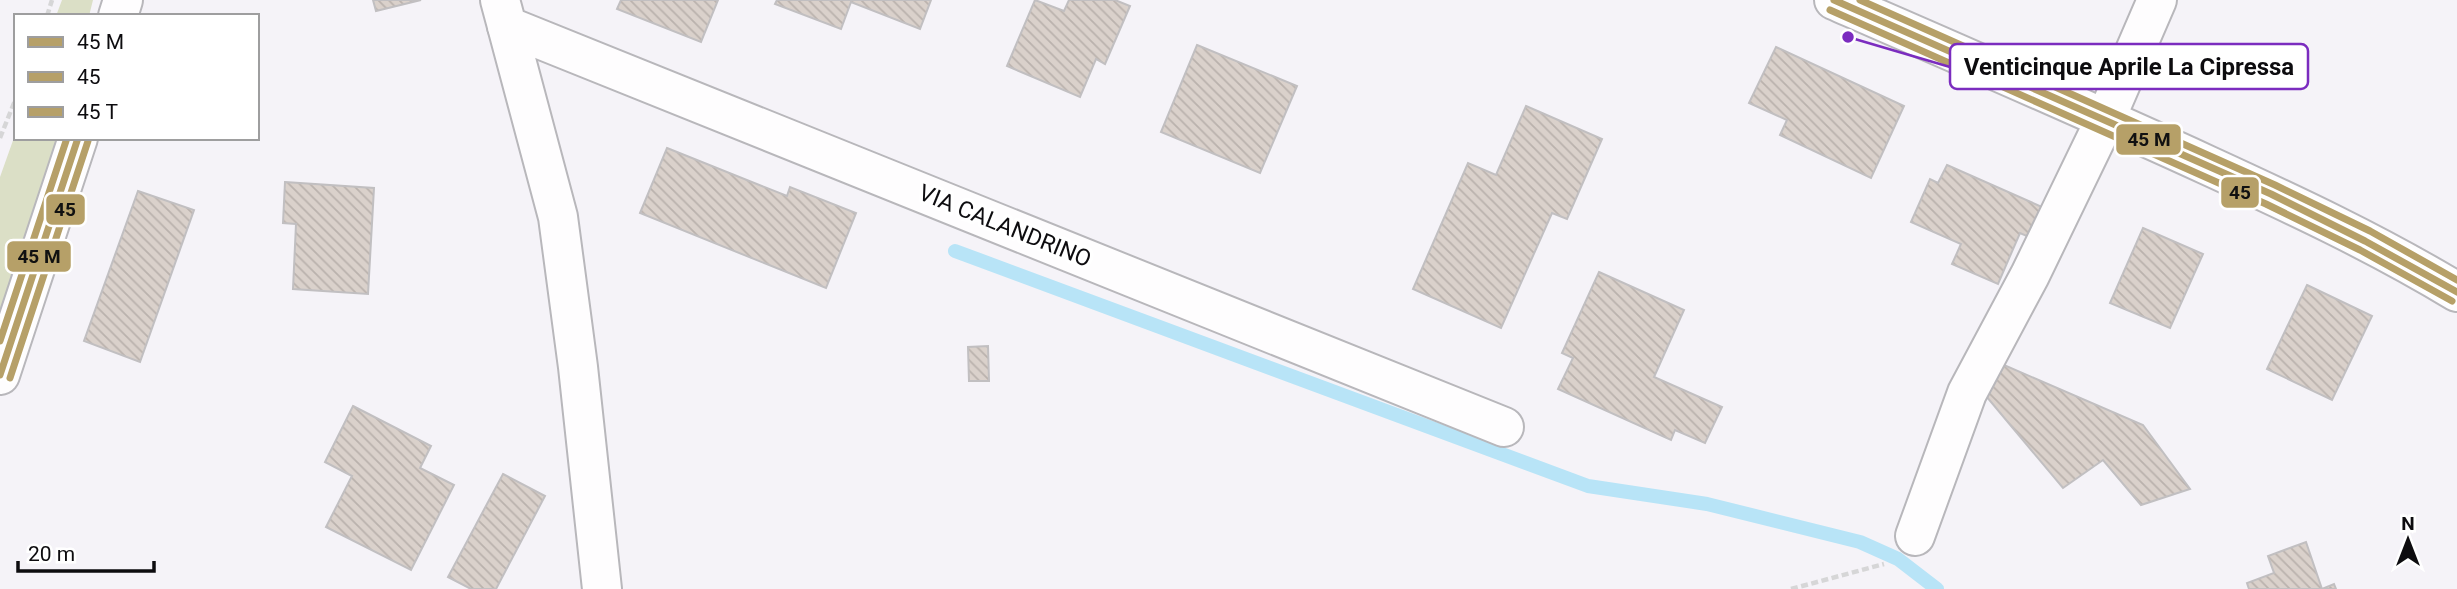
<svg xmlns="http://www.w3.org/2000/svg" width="2457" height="589" viewBox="0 0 2457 589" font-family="Roboto,sans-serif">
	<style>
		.green { fill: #dbdfc6 }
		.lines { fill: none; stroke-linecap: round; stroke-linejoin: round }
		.stream { stroke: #b8e4f7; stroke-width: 14 }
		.building { fill: url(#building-back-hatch); stroke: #c1bfc1; stroke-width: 2 }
		.minor-casing { stroke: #b8b7bb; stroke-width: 42 }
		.tertiary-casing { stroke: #b8b7bb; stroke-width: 42 }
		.path { stroke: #d6d6d7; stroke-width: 4.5; stroke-dasharray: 7 3.5; stroke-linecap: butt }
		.minor { stroke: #fefdfe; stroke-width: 38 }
		.tertiary { stroke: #fefdfe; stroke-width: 38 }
		.bus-1-casing { stroke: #fff; stroke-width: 12 }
		.bus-2-casing { stroke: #fff; stroke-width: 12 }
		.bus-3-casing { stroke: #fff; stroke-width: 12 }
		.bus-1 { stroke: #b6a068; stroke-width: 7 }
		.bus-2 { stroke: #b6a068; stroke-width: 7 }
		.bus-3 { stroke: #b6a068; stroke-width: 7 }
		.labels { text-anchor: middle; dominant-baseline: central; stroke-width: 7; stroke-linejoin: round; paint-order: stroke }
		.street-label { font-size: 23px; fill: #0d0c0f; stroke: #fff }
		.leader { fill: none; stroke: #7b2cbf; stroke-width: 2.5 }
		.callout-dot { fill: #7b2cbf; stroke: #fff; stroke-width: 2.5 }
		.callout { fill: #fff; stroke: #7b2cbf; stroke-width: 2.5 }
		.callout-label { font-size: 24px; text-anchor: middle; font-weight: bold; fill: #0d0c0f }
		.line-badge { stroke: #fff; stroke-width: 2.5 }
		.pale-badge-label { font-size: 19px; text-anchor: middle; font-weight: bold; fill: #111 }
	</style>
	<defs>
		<pattern id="building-back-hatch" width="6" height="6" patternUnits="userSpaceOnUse" patternTransform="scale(1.75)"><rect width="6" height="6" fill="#dad1cb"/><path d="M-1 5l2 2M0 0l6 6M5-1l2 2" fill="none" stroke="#bab2ad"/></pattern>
	</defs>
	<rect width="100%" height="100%" fill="#f5f3f8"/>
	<!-- green -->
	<g class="green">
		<path d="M 62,0 L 93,0 L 89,16 L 56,16 Z"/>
		<path d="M 16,132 L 16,138 L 60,138 L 0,310 L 0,177 Z"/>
	</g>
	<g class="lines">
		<!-- stream -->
		<path class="stream" d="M 955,251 L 1588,486 L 1707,504 L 1860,542 L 1898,559 L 1937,589"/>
	</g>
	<!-- building -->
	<g class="building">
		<path d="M 373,0 L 421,0 L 376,11 Z"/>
		<path d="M 621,0 L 718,0 L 701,42 L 617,9 Z"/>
		<path d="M 777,0 L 931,0 L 920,29 L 851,2 L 841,29 L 775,4 Z"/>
		<path d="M 1035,0 L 1064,11 L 1069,0 L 1115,0 L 1130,6 L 1105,64 L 1096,59 L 1080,97 L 1007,66 Z"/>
		<path d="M 1197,45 L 1297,86 L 1260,173 L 1161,132 Z"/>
		<path d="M 1776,47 L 1904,106 L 1871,178 L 1780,135 L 1787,120 L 1749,103 Z"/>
		<path d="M 1526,106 L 1602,139 L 1567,219 L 1552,213 L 1501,328 L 1413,289 L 1468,163 L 1496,175 Z"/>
		<path d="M 667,148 L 787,196 L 790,187 L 856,213 L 826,288 L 640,213 Z"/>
		<path d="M 1947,165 L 2042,207 L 2029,237 L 2020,233 L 1998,284 L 1952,264 L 1961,244 L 1911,222 L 1930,179 L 1938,183 Z"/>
		<path d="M 285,182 L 374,188 L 368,294 L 293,289 L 296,224 L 283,223 Z"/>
		<path d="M 138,191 L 194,210 L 140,362 L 84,341 Z"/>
		<path d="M 2143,228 L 2203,254 L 2170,328 L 2110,303 Z"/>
		<path d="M 1599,272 L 1684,310 L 1654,377 L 1722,407 L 1705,443 L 1675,430 L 1671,440 L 1558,389 L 1573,358 L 1562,353 Z"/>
		<path d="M 2307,285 L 2372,316 L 2332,400 L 2267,369 Z"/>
		<path d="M 988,346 L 989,381 L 969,381 L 968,347 Z"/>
		<path d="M 1997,362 L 2143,425 L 2190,489 L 2141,505 L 2103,460 L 2063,488 L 1986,396 Z"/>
		<path d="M 353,406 L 431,446 L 420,468 L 454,485 L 411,570 L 326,527 L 352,476 L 325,462 Z"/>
		<path d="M 503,474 L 545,496 L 496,589 L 471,589 L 448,577 Z"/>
		<path d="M 2306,542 L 2322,589 L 2334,584 L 2336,589 L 2249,589 L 2247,583 L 2274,573 L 2268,556 Z"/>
	</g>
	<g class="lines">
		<!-- minor casing -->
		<g class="minor-casing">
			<g id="minor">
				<path d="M 500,0 L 507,26 L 1504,427"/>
				<path d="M 507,26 L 558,217 L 578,367 L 602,589"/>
				<path d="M 1915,536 L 1967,393 L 2030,275 L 2106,118 L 2157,0"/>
			</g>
		</g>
		<!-- tertiary casing -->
		<g class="tertiary-casing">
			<g id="tertiary">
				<path d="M 1834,0 C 1958,54 2083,108 2207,165 C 2292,204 2376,243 2457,292"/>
				<path d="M 118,16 L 123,0"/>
				<path d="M 0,375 L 78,138"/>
			</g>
		</g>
		<!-- path -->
		<g class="path">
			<path d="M 47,16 L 52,0"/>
			<path d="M 0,138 L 16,98"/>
			<path d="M 1791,589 L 1884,564"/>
		</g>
		<!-- minor -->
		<use href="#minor" class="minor"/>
		<!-- tertiary -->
		<use href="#tertiary" class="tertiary"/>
		<!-- bus-1 casing -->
		<g class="bus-1-casing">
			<g id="bus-1">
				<path d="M 1834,0 L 2271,194 L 2365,241 L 2457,292"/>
				<path d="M 0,375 L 78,138"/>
			</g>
		</g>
		<!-- bus-2 casing -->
		<g class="bus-2-casing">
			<g id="bus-2">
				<path d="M 1830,10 L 2266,204 L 2360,250 L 2452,301"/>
				<path d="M 10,378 L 88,141"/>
			</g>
		</g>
		<!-- bus-3 casing -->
		<g class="bus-3-casing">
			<g id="bus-3">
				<path d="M 1860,0 L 2275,185 L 2370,231 L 2457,280"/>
				<path d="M 0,341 L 67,138"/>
			</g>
		</g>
		<!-- bus-1 -->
		<use href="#bus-1" class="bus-1"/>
		<!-- bus-2 -->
		<use href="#bus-2" class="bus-2"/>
		<!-- bus-3 -->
		<use href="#bus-3" class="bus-3"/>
	</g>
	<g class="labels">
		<!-- street labels -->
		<g class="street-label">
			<text transform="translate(1005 226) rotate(22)">VIA CALANDRINO</text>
		</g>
	</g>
	<!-- callouts -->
	<path class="leader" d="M1848 37L1950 67"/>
	<circle class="callout-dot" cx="1848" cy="37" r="7"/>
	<rect class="callout" x="1950" y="44" width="358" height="45" rx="7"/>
	<g class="callout-label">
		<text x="2129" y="75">Venticinque Aprile La Cipressa</text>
	</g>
	<g class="line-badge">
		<rect x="2115" y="123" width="67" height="33" rx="7" fill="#b6a068"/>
		<rect x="2220" y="176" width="40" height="33" rx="7" fill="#b6a068"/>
		<rect x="45" y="193" width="41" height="33" rx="7" fill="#b6a068"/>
		<rect x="6" y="240" width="66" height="33" rx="7" fill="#b6a068"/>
	</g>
	<g class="pale-badge-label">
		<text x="2149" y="146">45 M</text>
		<text x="2240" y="199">45</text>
		<text x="65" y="216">45</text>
		<text x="39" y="263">45 M</text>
	</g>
	<!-- legend -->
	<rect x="14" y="14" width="245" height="126" fill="#ffffff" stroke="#9e9e9f" stroke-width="2"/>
	<rect x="28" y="37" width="35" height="10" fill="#b6a068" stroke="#9e9e9f" stroke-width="2"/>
	<text x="77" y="49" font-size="21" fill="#0d0c0f">45 M</text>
	<rect x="28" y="72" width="35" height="10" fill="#b6a068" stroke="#9e9e9f" stroke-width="2"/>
	<text x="77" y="84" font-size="21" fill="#0d0c0f">45</text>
	<rect x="28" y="107" width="35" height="10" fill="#b6a068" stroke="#9e9e9f" stroke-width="2"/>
	<text x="77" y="119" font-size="21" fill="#0d0c0f">45 T</text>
	<!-- north arrow -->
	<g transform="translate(2408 540)" stroke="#ffffff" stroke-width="5" paint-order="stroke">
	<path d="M0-5L12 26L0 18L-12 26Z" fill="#0d0c0f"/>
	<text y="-10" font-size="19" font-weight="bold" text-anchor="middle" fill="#0d0c0f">N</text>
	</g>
	<!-- scale -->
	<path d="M18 561v10h136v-10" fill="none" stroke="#0d0c0f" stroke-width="3.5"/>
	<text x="28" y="561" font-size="21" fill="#0d0c0f" stroke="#ffffff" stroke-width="5" paint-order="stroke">20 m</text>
</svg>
